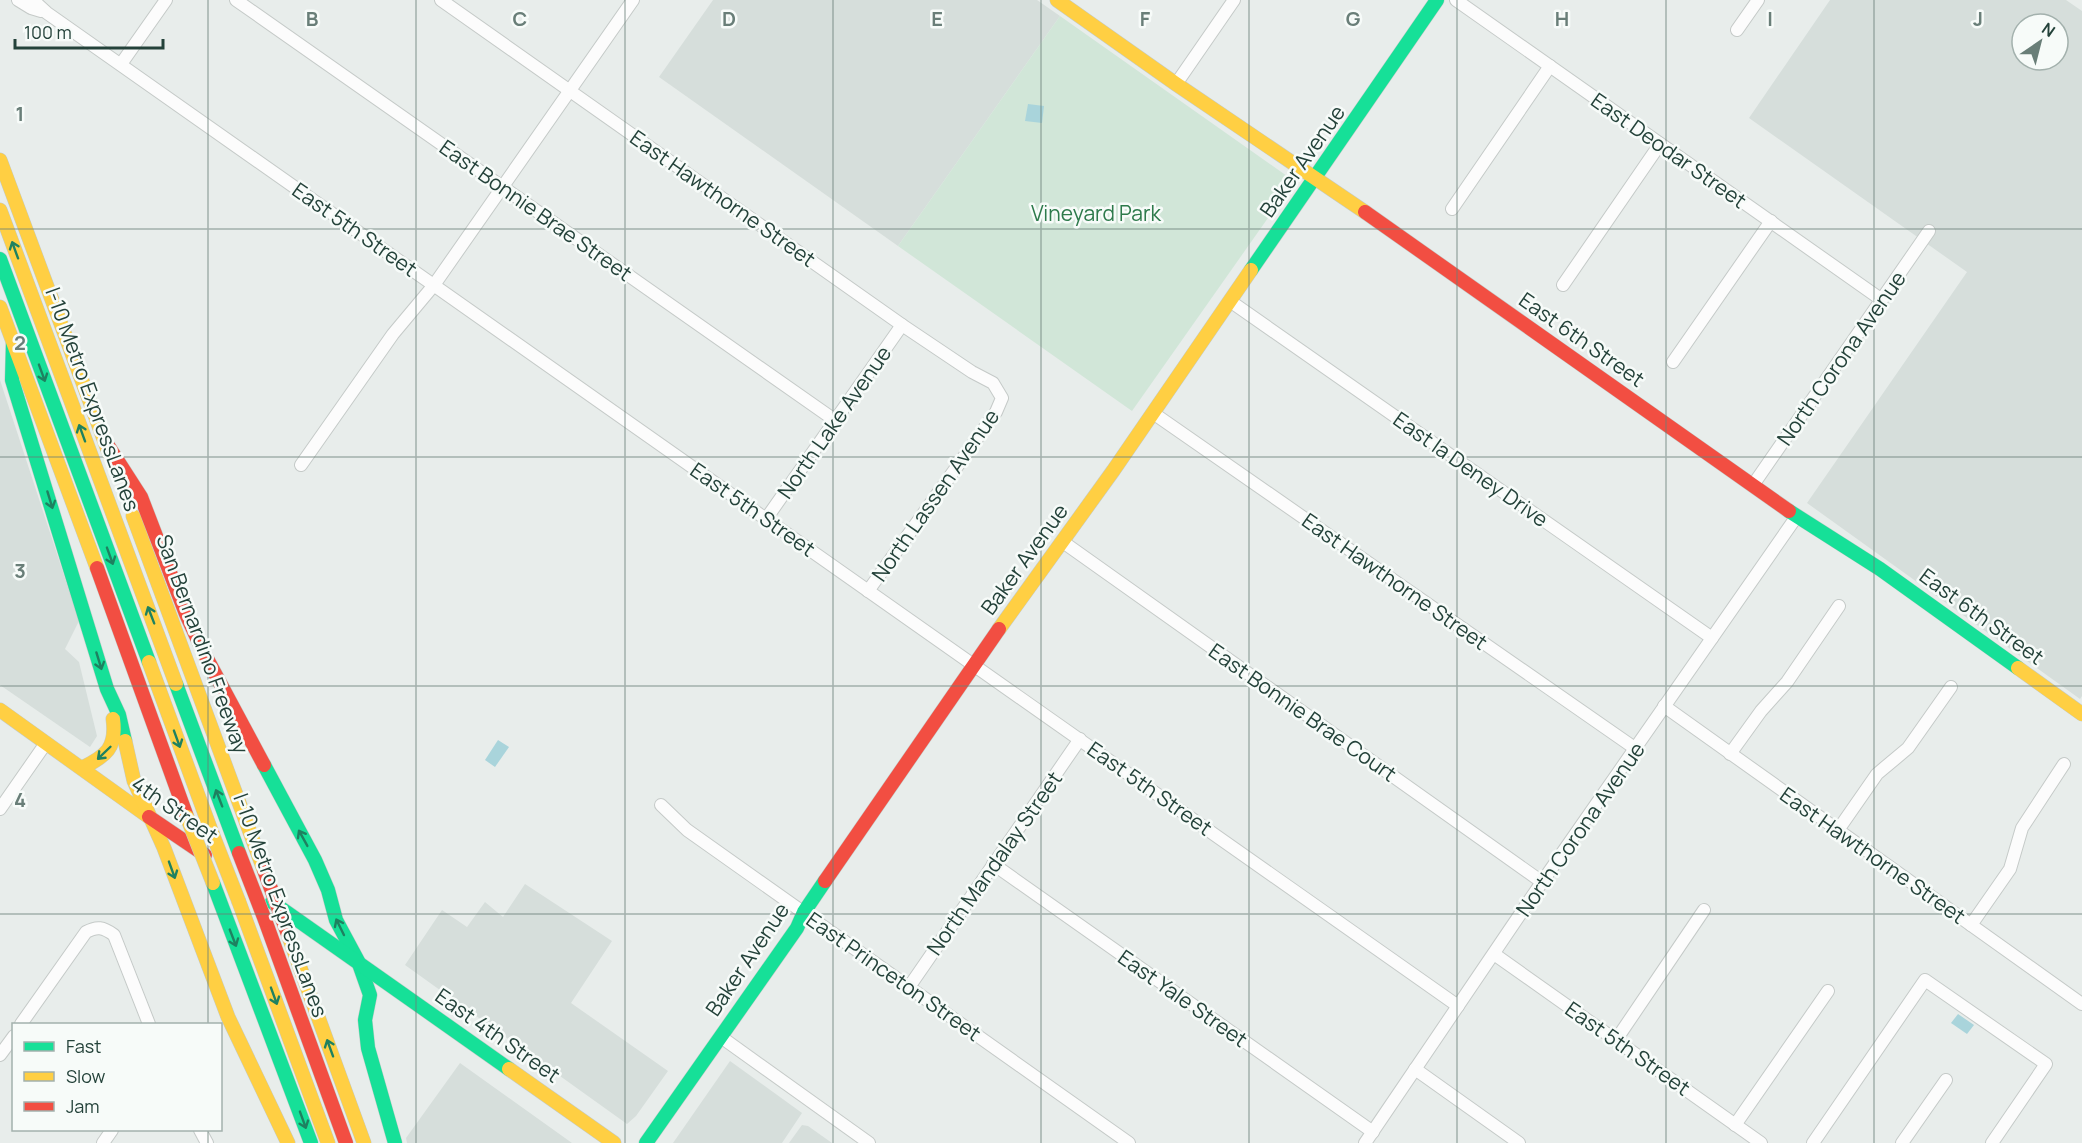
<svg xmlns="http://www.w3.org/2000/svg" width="2082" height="1143" viewBox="0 0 2082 1143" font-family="Manrope,sans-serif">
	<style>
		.built { fill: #d6dedb; fill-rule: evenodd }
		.green { fill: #d1e6d8 }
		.water { fill: #a9d4db }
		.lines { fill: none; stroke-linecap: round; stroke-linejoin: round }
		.street-casing { stroke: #c5cac8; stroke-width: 14 }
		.fast-casing { stroke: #c3cbc8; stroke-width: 15 }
		.slow-casing { stroke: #c3cbc8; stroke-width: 15 }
		.jam-casing { stroke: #c3cbc8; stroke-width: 15 }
		.street { stroke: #fcfcfc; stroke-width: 12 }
		.fast { stroke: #16e098; stroke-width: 14 }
		.slow { stroke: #ffcf43; stroke-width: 14 }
		.jam { stroke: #f24e42; stroke-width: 14 }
		.slow-bridge-casing { stroke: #c3ccc9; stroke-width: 15; stroke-linecap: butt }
		.jam-bridge-casing { stroke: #c3ccc9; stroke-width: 15; stroke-linecap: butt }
		.slow-bridge { stroke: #ffcf43; stroke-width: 14 }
		.jam-bridge { stroke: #f24e42; stroke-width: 14 }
		.oneway { stroke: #1e8160 }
		.grid { fill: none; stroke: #697e78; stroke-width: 1.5; stroke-opacity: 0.55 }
		.labels { text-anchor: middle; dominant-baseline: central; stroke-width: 5; stroke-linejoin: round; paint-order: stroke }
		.street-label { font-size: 21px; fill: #24423a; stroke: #f7fbf9 }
		.park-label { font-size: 21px; fill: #2d7a4b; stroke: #f7fbf9 }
		.grid-label { font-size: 20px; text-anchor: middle; font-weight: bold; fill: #697e78; stroke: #f7fbf9; stroke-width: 5; stroke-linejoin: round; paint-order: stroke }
	</style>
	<rect width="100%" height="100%" fill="#e8edeb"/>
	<!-- built -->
	<g class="built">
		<path d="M 713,0 L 1037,0 L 1060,16 L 898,246 L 659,77 Z"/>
		<path d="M 1830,0 L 2066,0 L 2082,11 L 2082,696 L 2080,699 L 1807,503 L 1967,272 L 1749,118 ZM 2022,24 L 2058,24 L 2058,60 L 2022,60 Z"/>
		<path d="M 0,380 L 79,621 L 65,649 L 79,662 L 97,736 L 90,747 L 0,685 Z"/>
		<path d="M 525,884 L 612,941 L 571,1003 L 668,1071 L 636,1116 L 627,1124 L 405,965 L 442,910 L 467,927 L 485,902 L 503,917 Z"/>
		<path d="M 730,1061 L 802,1113 L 782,1143 L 673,1143 Z"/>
		<path d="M 460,1063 L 572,1143 L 407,1143 L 406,1138 Z"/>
		<path d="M 802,1125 L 808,1126 L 832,1143 L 789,1143 Z"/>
	</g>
	<!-- green -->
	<path class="green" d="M 1060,16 L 1294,181 L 1132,411 L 898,246 Z"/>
	<!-- water -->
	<g class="water">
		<path d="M 1028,104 L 1044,106 L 1042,123 L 1025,121 Z"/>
		<path d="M 498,740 L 509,747 L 495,767 L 485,760 Z"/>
		<path d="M 1958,1014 L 1974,1025 L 1967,1034 L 1951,1023 Z"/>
	</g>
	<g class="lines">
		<!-- street casing -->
		<g class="street-casing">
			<g id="street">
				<path d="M 18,0 L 31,8 L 41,11"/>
				<path d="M 33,0 L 47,13 L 1458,1006"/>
				<path d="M 236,0 L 836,421"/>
				<path d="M 441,0 L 902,325 L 972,372 L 993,383 L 1002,398 L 996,412 L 868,591"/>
				<path d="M 1456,0 L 1882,300"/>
				<path d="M 1737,30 L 1758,0"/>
				<path d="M 121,64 L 166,0"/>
				<path d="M 1176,84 L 1234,0"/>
				<path d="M 1452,209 L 1550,66"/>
				<path d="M 1563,285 L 1660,144"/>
				<path d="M 1230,301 L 1712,638"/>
				<path d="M 1673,362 L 1771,221"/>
				<path d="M 1153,413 L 1636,749"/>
				<path d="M 301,465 L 393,334 L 434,285 L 633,0"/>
				<path d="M 1753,485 L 1929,231"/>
				<path d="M 766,519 L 902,325"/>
				<path d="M 1063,542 L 1542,882"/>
				<path d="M 1664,706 L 2082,1004"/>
				<path d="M 1730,754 L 1761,711 L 1787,682 L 1839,606"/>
				<path d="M 661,805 L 687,830 L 1129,1143"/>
				<path d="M 0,809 L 46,743"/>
				<path d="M 1838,830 L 1877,774 L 1908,748 L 1951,687"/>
				<path d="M 993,864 L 1373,1132"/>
				<path d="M 1971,925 L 2010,869 L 2022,828 L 2064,764"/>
				<path d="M 1494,954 L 1761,1143"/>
				<path d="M 909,987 L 1080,739"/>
				<path d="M 21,1024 L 86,932 C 97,926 103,927 114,935 L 149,1024"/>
				<path d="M 721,1037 L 869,1143"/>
				<path d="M 1616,1040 L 1704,910"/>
				<path d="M 0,1055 L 14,1036"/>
				<path d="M 1415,1069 L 1519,1143"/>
				<path d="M 1735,1125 L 1828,991"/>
				<path d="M 200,1130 L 207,1143"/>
				<path d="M 103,1143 L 112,1130"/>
				<path d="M 1365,1143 L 1542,882 L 1797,516"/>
				<path d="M 1813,1143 L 1925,980 L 2046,1064 L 1992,1143"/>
				<path d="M 1902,1143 L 1946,1080"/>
			</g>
		</g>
		<!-- fast casing -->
		<g class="fast-casing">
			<g id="fast">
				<path d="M 0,259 L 149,662"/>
				<path d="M 1251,270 L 1437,0"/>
				<path d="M 13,342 L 12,380 L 107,689 L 119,715 L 125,741"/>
				<path d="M 1789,511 L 1880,569 L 2018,668"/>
				<path d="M 176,684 L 239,853"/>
				<path d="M 264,765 L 315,860 L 328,890 L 336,920 L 358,961 L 370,995 L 365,1020 L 368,1048 L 395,1143"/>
				<path d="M 213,883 L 311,1143"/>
				<path d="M 272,902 L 509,1069"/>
				<path d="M 646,1143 L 797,928 L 804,912 L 825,881"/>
			</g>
		</g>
		<!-- slow casing -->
		<g class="slow-casing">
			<g id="slow">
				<path d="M 1057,0 L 1176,84 L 1365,212"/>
				<path d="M 0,160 L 109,453"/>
				<path d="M 0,210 L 176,684"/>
				<path d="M 0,307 L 97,568"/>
				<path d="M 133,516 L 264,870"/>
				<path d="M 999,629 L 1113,471 L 1251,270"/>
				<path d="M 149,662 L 212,833"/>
				<path d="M 2018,668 L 2082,714"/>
				<path d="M 0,710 L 149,817"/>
				<path d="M 125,741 L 134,781 L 164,848 L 228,1017 L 288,1143"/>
				<path d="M 82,768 C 106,756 117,748 113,719"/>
				<path d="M 239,902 L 328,1143"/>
				<path d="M 289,937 L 364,1143"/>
				<path d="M 509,1069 L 614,1143"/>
			</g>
		</g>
		<!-- jam casing -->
		<g class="jam-casing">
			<g id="jam">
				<path d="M 1365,212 L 1789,511"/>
				<path d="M 105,441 L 141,497 L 186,614 L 204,653 L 264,765"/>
				<path d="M 97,568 L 187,817"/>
				<path d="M 149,817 L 205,855"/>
				<path d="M 825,881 L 999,629"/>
				<path d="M 265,920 L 346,1143"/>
			</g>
		</g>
		<!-- street -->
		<use href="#street" class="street"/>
		<!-- fast -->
		<use href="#fast" class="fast"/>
		<!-- slow -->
		<use href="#slow" class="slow"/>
		<!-- jam -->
		<use href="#jam" class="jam"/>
		<!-- slow-bridge casing -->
		<g class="slow-bridge-casing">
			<g id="slow-bridge">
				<path d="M 187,817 L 213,883"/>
				<path d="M 212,833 L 239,902"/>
			</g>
		</g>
		<!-- jam-bridge casing -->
		<g class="jam-bridge-casing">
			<g id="jam-bridge">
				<path d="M 239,853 L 265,920"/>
				<path d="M 264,870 L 289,937"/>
			</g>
		</g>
		<!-- slow-bridge -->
		<use href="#slow-bridge" class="slow-bridge"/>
		<!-- jam-bridge -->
		<use href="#jam-bridge" class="jam-bridge"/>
	</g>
	<!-- one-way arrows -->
	<defs><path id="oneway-shaft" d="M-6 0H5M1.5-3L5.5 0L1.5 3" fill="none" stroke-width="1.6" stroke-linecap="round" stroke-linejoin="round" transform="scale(1.5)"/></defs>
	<g class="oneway">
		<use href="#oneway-shaft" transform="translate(15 250) rotate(-110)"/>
		<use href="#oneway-shaft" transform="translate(42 373) rotate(70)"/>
		<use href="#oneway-shaft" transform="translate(82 433) rotate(-110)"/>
		<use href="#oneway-shaft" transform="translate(50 500) rotate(73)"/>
		<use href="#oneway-shaft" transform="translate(110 556) rotate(70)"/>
		<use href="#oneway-shaft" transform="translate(151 615) rotate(-111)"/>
		<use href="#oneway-shaft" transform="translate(99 661) rotate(73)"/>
		<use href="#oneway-shaft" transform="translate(177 739) rotate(70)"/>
		<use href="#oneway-shaft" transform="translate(104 753) rotate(136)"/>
		<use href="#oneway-shaft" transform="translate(219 798) rotate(-111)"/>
		<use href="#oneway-shaft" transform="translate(303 838) rotate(-119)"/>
		<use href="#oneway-shaft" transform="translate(172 870) rotate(70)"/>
		<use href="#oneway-shaft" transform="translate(340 927) rotate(-116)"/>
		<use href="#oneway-shaft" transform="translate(233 938) rotate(69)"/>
		<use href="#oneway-shaft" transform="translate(274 996) rotate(70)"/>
		<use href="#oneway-shaft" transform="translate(330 1048) rotate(-110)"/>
		<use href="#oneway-shaft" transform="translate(303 1120) rotate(70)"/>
	</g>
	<!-- grid -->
	<path class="grid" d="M 208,0 L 208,1024M 416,0 L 416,1143M 625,0 L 625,1143M 833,0 L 833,1143M 1041,0 L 1041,1143M 1249,0 L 1249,1143M 1457,0 L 1457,1143M 1666,0 L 1666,1143M 1874,0 L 1874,1143M 0,229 L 2082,229M 0,457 L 2082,457M 0,686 L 2082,686M 0,914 L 2082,914M 208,1130 L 208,1143"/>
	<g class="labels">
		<!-- street labels -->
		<g class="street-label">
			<text transform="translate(1669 150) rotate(35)">East Deodar Street</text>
			<text transform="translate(1302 161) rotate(-55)">Baker Avenue</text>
			<text transform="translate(723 198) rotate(35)">East Hawthorne Street</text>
			<text transform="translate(536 210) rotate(35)">East Bonnie Brae Street</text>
			<text transform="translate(355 229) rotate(35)">East 5th Street</text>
			<text transform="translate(1582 339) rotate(35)">East 6th Street</text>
			<text transform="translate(1841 358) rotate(-55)">North Corona Avenue</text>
			<text transform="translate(93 399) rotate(70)">I-10 Metro ExpressLanes</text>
			<text transform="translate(834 422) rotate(-55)">North Lake Avenue</text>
			<text transform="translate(1471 469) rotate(35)">East la Deney Drive</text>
			<text transform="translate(935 495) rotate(-55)">North Lassen Avenue</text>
			<text transform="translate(753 509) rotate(35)">East 5th Street</text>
			<text transform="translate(1024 559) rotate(-54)">Baker Avenue</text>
			<text transform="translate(1395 581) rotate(35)">East Hawthorne Street</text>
			<text transform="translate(1982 616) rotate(36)">East 6th Street</text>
			<text transform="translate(203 644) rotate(70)">San Bernardino Freeway</text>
			<text transform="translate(1303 712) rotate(35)">East Bonnie Brae Court</text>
			<text transform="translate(1150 788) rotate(35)">East 5th Street</text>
			<text transform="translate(175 809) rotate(35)">4th Street</text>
			<text transform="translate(1580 829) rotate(-55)">North Corona Avenue</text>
			<text transform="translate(1873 855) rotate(35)">East Hawthorne Street</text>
			<text transform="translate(994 863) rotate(-55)">North Mandalay Street</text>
			<text transform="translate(281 905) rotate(70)">I-10 Metro ExpressLanes</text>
			<text transform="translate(747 959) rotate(-56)">Baker Avenue</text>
			<text transform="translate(894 976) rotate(35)">East Princeton Street</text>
			<text transform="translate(1183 998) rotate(35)">East Yale Street</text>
			<text transform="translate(498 1035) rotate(35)">East 4th Street</text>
			<text transform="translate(1628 1048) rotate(35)">East 5th Street</text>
		</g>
		<!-- park labels -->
		<g class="park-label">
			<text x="1096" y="213">Vineyard Park</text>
		</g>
	</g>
	<g class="grid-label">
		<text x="312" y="26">B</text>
		<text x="520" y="26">C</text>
		<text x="729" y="26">D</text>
		<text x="937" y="26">E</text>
		<text x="1145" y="26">F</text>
		<text x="1353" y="26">G</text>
		<text x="1562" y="26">H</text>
		<text x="1770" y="26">I</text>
		<text x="1978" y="26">J</text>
		<text x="20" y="121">1</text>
		<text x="20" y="350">2</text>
		<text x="20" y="578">3</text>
		<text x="20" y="807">4</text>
	</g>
	<!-- legend -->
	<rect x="12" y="1023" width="210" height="108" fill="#f7fbf9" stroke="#a3b1ad" stroke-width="1.5"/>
	<rect x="24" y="1042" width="30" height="9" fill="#16e098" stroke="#a3b1ad" stroke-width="1.5"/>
	<text x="66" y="1053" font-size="18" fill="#24423a">Fast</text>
	<rect x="24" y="1072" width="30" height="9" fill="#ffcf43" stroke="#a3b1ad" stroke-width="1.5"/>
	<text x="66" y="1083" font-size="18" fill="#24423a">Slow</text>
	<rect x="24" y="1102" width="30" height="9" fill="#f24e42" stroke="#a3b1ad" stroke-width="1.5"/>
	<text x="66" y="1113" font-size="18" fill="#24423a">Jam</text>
	<!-- north arrow -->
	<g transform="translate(2040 42) rotate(35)"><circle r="28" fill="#f7fbf9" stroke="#a3b1ad" stroke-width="1.5"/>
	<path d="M0-4.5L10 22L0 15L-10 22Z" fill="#697e78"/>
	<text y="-9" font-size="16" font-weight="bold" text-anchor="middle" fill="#24423a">N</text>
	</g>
	<!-- scale -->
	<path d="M15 39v9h148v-9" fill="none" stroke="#24423a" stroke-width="3"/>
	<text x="24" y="39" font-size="18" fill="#24423a" stroke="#f7fbf9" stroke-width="4.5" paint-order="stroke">100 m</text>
</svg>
